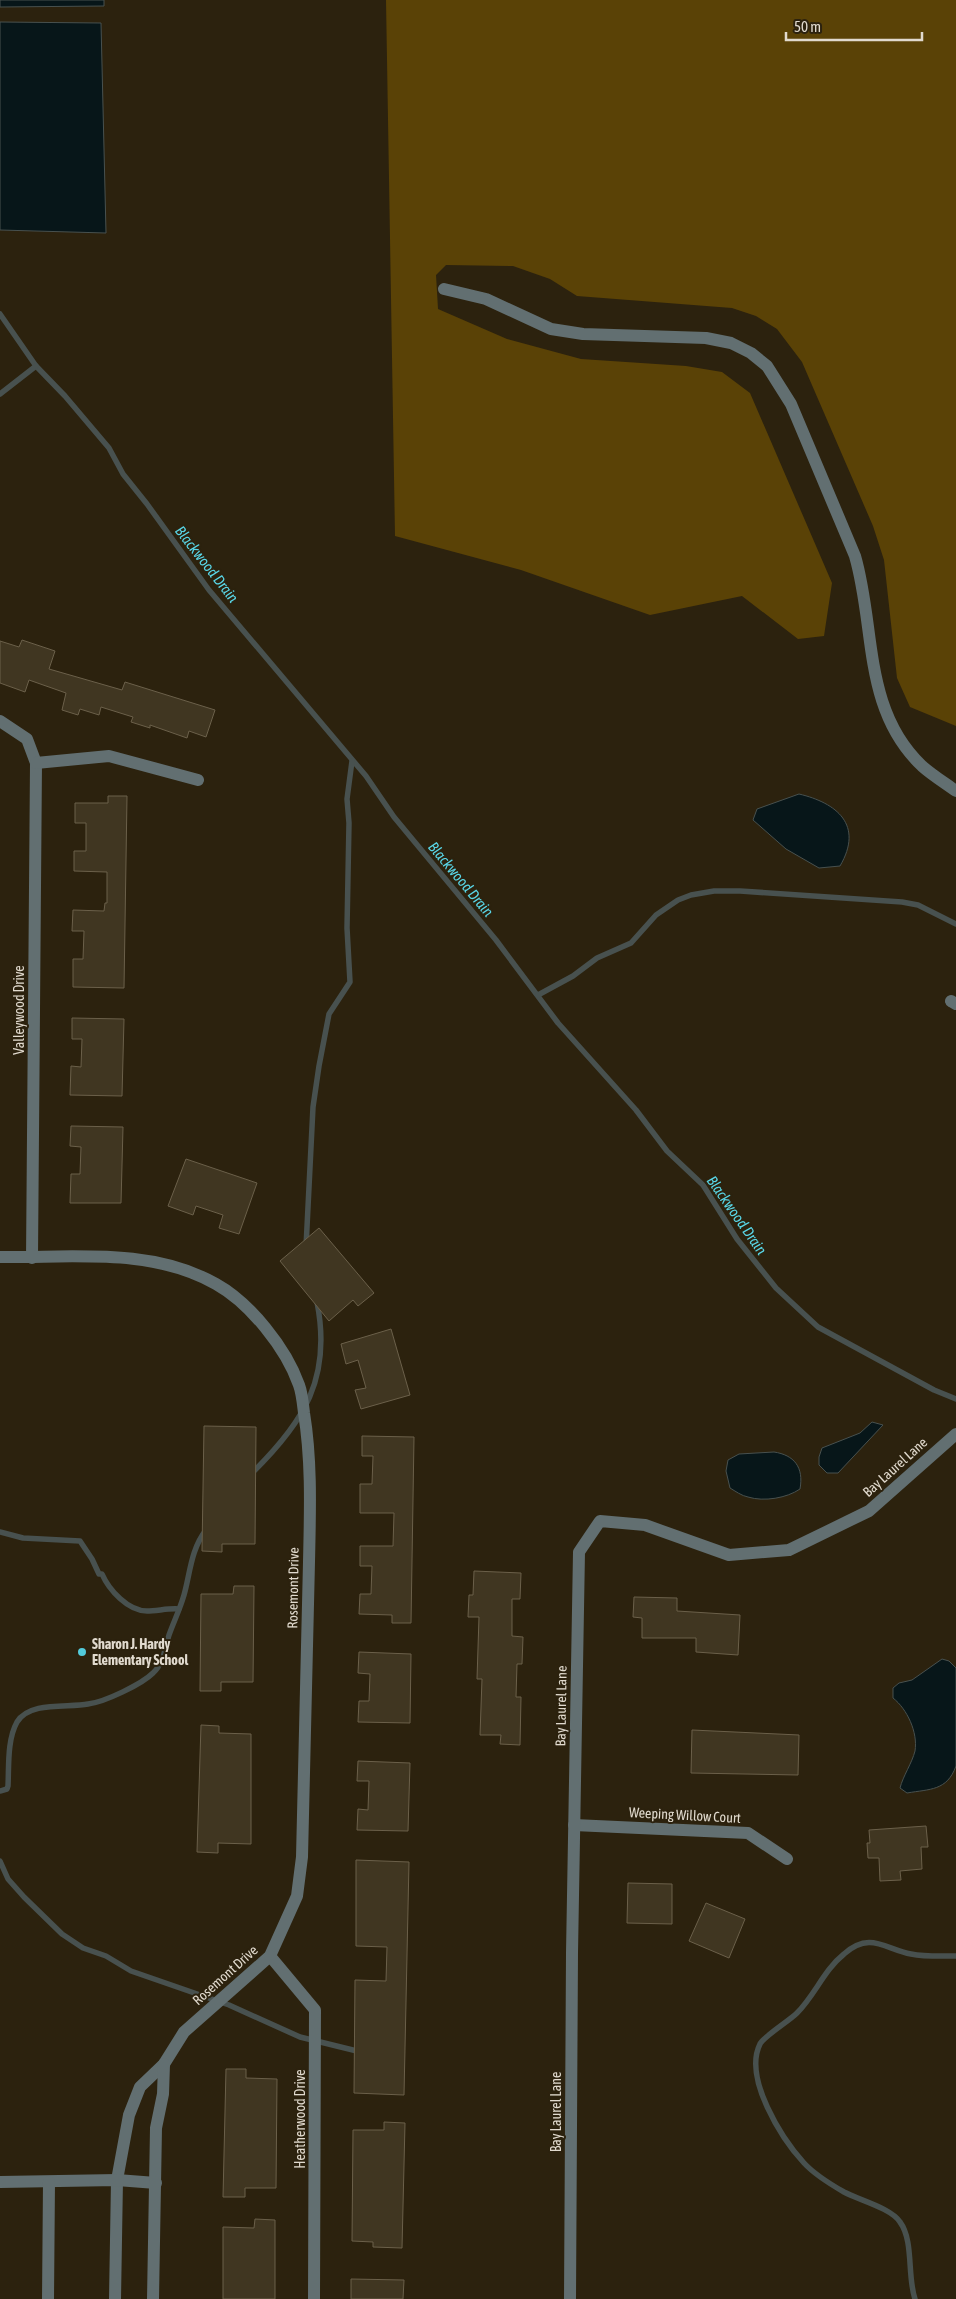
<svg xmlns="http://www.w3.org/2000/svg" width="956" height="2299" viewBox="0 0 956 2299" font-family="'Asap Condensed',sans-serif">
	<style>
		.green { fill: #5a4206 }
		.water { fill: #071619; stroke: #48514f }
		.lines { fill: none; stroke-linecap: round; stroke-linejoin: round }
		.stream { stroke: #48514f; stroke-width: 5.5 }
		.building { fill: #403621; stroke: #6b604a }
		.minor { stroke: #626f71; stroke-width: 12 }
		.poi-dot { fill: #53cbdb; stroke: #2c220e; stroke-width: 2 }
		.labels { text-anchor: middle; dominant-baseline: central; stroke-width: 4; stroke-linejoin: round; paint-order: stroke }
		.street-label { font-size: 14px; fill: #e1dace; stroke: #2c220e }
		.poi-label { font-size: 14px; font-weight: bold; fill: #e1dace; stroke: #2c220e; text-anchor: start }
		.water-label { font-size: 15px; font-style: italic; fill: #59d6e7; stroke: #2c220e }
	</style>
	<rect width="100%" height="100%" fill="#2c220e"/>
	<!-- green -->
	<path class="green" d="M 386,0 L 956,0 L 956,726 L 910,707 L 897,678 L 884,560 L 873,526 L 802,362 L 777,329 L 756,316 L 732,308 L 577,296 L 550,279 L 513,266 L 446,265 L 436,275 L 438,309 L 507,339 L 581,359 L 686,366 L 722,372 L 750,393 L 832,583 L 824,636 L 798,639 L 742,596 L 650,615 L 521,570 L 395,536 Z"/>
	<!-- water -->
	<g class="water">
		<path d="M 0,0 L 104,0 L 104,6 L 0,7 Z"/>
		<path d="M 0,22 L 101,23 L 106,233 L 0,230 Z"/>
		<path d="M 799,794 C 837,803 864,825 840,866 L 819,868 L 786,849 L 753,820 L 757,809 Z"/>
		<path d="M 872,1422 L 883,1425 L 838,1473 L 827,1473 L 819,1465 L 819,1457 L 822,1448 L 860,1433 Z"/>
		<path d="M 774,1452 C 794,1455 804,1467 800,1489 C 787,1498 764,1502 748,1497 C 742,1496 735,1491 730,1488 L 726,1471 L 728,1460 L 739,1454 Z"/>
		<path d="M 942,1659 L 949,1661 L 956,1668 L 956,1766 C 947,1791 930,1789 907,1793 L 900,1788 C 903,1776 912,1763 915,1751 C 918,1732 907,1709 893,1698 L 893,1688 L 899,1683 L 912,1680 Z"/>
	</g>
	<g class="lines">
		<!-- stream -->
		<g class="stream">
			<path d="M 0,314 L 36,366 L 65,396 L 109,448 L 123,474 L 147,504 L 209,590 L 366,776 L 394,817 L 496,940 L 558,1023 L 636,1110 L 667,1151 L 703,1185 L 737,1239 L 776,1288 L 818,1327 L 934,1390 L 956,1399"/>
			<path d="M 0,394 L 36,366"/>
			<path d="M 538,995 L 573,976 L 597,958 L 631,943 L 656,915 L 678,900 L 691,895 L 714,891 L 740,891 L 902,902 L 918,905 L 956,924"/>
			<path d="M 306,1247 L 313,1107 L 319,1066 L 329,1014 L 350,982 L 347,928 L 349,823 L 347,799 L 352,761"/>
			<path d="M 252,1473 C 304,1422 332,1378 317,1302"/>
			<path d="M 0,1532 L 23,1538 L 80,1541 L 92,1559 L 99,1574 L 102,1574 C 109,1590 128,1611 147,1611 C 157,1611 169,1608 179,1609"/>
			<path d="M 0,1791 L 7,1789 L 8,1786 C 9,1767 7,1740 17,1722 C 30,1701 68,1708 88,1704 C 105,1702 142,1684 153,1673 C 164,1663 165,1648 169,1635 C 174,1621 180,1609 184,1595 C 190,1574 191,1549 206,1530"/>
			<path d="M 0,1861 L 8,1879 L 24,1897 L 62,1934 L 83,1948 L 106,1956 L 131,1971 L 229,2005 L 300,2037 L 361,2052"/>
			<path d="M 915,2299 C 907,2276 914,2241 900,2222 C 891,2208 859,2200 844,2192 C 830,2184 815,2175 804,2163 C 782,2139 743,2078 760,2044 C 763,2037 789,2021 797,2013 C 815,1995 824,1970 844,1954 C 870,1931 885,1949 911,1954 C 926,1957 941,1956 956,1956"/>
		</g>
	</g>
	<!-- building -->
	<g class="building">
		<path d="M 22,640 L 55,651 L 49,669 L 122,690 L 125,682 L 215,710 L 206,737 L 189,731 L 187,738 L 150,725 L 150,728 L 131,722 L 133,717 L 101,707 L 99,715 L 80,709 L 78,715 L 62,710 L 66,693 L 29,680 L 25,692 L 0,683 L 0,641 L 19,647 Z"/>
		<path d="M 108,796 L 127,796 L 124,988 L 73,987 L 73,959 L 83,959 L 84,931 L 72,931 L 73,910 L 104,911 L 105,903 L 107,903 L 107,872 L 74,871 L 74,851 L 86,851 L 86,823 L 75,823 L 75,803 L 108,803 Z"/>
		<path d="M 72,1018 L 124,1019 L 122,1096 L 70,1095 L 71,1066 L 81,1067 L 82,1039 L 72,1039 Z"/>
		<path d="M 71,1126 L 123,1127 L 121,1203 L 70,1203 L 71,1174 L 80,1174 L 81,1147 L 70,1146 Z"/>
		<path d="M 186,1159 L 257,1183 L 239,1234 L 219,1228 L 223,1215 L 196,1206 L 193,1215 L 168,1206 Z"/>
		<path d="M 319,1228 L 374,1293 L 358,1306 L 353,1300 L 329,1321 L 280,1261 Z"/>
		<path d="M 391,1329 L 410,1395 L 361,1409 L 355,1390 L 366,1388 L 358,1360 L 346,1364 L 341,1344 Z"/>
		<path d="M 204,1426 L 256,1427 L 255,1544 L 222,1544 L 222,1552 L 202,1551 Z"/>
		<path d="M 362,1436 L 414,1437 L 411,1623 L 392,1623 L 392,1615 L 359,1614 L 360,1594 L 371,1594 L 372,1566 L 360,1566 L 360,1546 L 393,1546 L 394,1513 L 360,1513 L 360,1484 L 372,1484 L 373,1456 L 362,1456 Z"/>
		<path d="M 474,1571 L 521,1573 L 520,1599 L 512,1599 L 512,1636 L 523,1637 L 522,1664 L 517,1664 L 516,1697 L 521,1697 L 520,1745 L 500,1744 L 501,1735 L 480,1735 L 482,1679 L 477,1679 L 479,1617 L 468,1617 L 469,1595 L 473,1595 Z"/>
		<path d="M 234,1586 L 254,1586 L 253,1682 L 221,1682 L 221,1691 L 200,1691 L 201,1594 L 233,1594 Z"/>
		<path d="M 634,1597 L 677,1598 L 677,1611 L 740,1615 L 738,1655 L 696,1652 L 696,1638 L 642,1638 L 642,1618 L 633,1617 Z"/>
		<path d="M 359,1652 L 411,1654 L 410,1723 L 358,1722 L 359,1701 L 369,1701 L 370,1674 L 358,1673 Z"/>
		<path d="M 201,1725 L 219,1726 L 219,1733 L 251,1734 L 251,1844 L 218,1843 L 218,1853 L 197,1852 Z"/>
		<path d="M 692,1730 L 799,1735 L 798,1775 L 691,1773 Z"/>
		<path d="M 358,1761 L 410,1763 L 408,1831 L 357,1830 L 358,1809 L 368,1810 L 369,1781 L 357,1781 Z"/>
		<path d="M 926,1826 L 928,1847 L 921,1847 L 922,1869 L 900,1871 L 901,1880 L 880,1881 L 879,1858 L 868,1858 L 867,1843 L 870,1843 L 869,1830 Z"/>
		<path d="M 356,1860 L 409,1862 L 404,2095 L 354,2093 L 355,1980 L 386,1981 L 387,1947 L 356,1946 Z"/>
		<path d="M 628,1883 L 672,1884 L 672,1924 L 627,1923 Z"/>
		<path d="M 706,1903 L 745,1919 L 729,1958 L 689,1941 Z"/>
		<path d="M 226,2069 L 246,2069 L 246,2078 L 277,2079 L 276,2188 L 245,2188 L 245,2197 L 223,2197 Z"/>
		<path d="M 384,2122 L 405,2123 L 402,2248 L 373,2247 L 373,2242 L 352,2241 L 353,2130 L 384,2130 Z"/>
		<path d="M 255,2219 L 275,2220 L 275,2299 L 223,2299 L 223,2227 L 254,2228 Z"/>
		<path d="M 351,2279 L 404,2280 L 403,2299 L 351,2299 Z"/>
	</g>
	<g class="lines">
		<!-- minor -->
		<g class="minor">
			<path d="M 444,289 L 486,299 L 551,329 L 583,334 L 706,338 L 731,343 L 751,353 L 767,366 L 791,404 L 855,556 C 876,628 862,709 922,766 C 932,775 945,783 956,791"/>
			<path d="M 0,721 L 27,739 L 36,763 L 32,1258"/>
			<path d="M 36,763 L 109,756 L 198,780"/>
			<path d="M 951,1001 L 956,1004"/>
			<path d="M 0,1257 C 72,1258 151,1247 216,1284 C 250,1303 286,1348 299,1385 C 302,1393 303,1404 304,1413 C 312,1462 310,1513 309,1562 C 306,1661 304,1759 302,1857 L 297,1896 L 270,1956 L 184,2032 L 164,2064 L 140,2087 L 129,2115 L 117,2180 L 115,2299"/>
			<path d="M 574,1825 L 748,1833 L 787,1859"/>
			<path d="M 270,1956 L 315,2010 L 314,2299"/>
			<path d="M 0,2182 L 117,2180 L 156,2183"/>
			<path d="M 48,2299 L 49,2182"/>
			<path d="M 153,2299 L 156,2128 L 163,2094 L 164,2064"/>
			<path d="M 570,2299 L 572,1953 L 579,1552 L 600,1521 L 645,1525 L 729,1555 L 789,1550 L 869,1511 L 956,1434"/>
		</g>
	</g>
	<!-- markers -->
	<circle class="poi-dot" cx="82" cy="1652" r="5"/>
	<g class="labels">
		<!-- street labels -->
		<g class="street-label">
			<text transform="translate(19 1010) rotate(-90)">Valleywood Drive</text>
			<text transform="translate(895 1467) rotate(-42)">Bay Laurel Lane</text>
			<text transform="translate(293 1588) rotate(-89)">Rosemont Drive</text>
			<text transform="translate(561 1706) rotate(-89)">Bay Laurel Lane</text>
			<text transform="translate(685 1815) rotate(3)">Weeping Willow Court</text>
			<text transform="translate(225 1975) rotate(-42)">Rosemont Drive</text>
			<text transform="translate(556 2112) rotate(-90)">Bay Laurel Lane</text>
			<text transform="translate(300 2119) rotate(-90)">Heatherwood Drive</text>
		</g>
		<!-- poi labels -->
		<g class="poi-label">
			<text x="92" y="1644">Sharon J. Hardy<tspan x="92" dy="16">Elementary School</tspan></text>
		</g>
		<!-- water labels -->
		<g class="water-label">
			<text transform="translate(207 564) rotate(52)">Blackwood Drain</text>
			<text transform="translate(461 879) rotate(50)">Blackwood Drain</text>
			<text transform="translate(737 1215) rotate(55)">Blackwood Drain</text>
		</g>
	</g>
	<!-- scale -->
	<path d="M786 32v8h136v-8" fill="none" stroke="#e1dace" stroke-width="2.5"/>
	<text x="794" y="32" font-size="15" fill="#e1dace" stroke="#2c220e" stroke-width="4" paint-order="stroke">50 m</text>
</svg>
